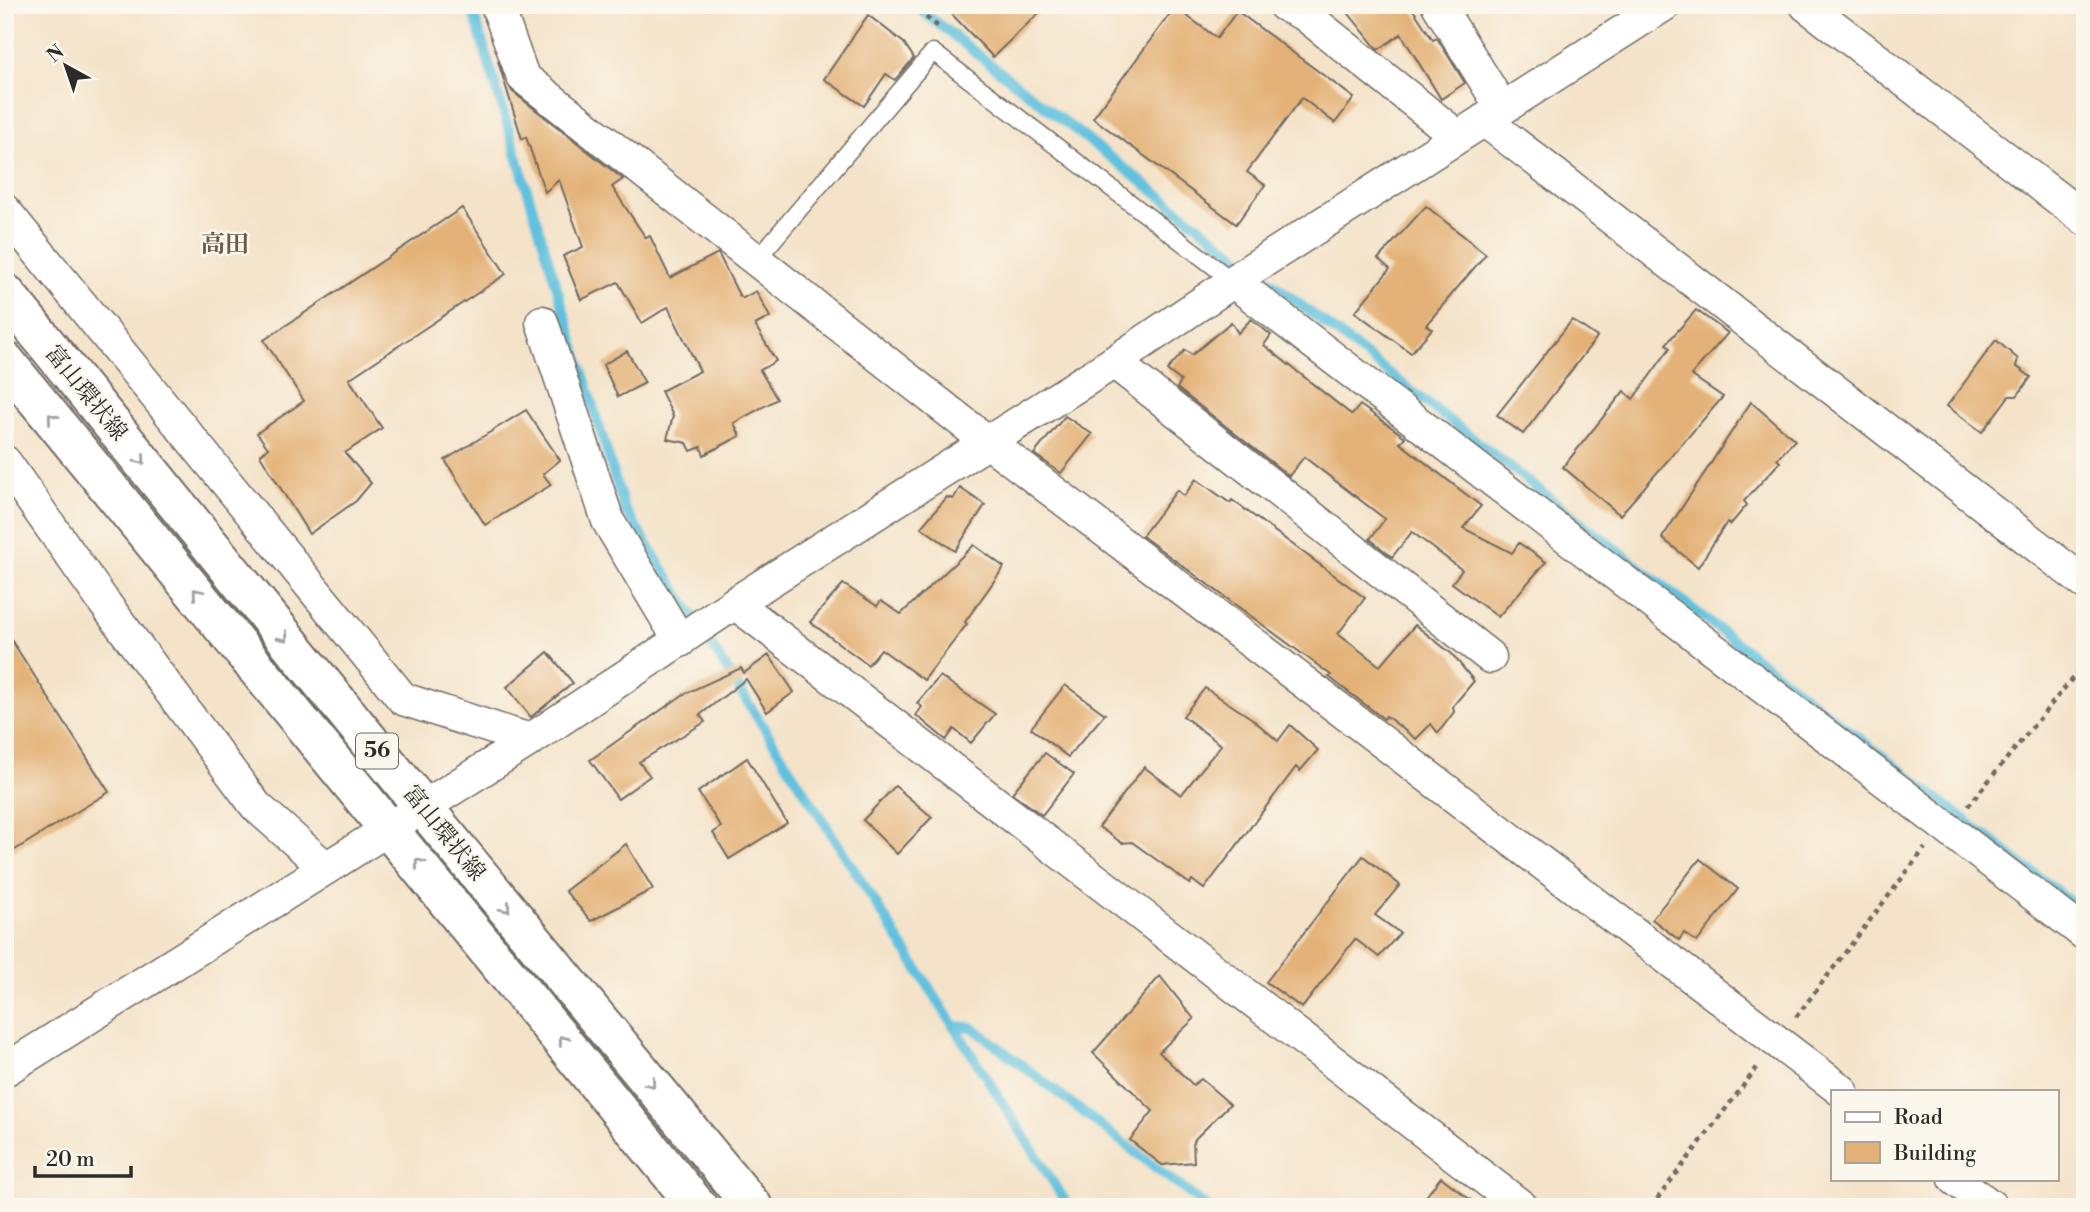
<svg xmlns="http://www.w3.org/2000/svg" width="2090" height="1212" viewBox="0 0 2090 1212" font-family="'Libre Bodoni','Noto Serif JP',serif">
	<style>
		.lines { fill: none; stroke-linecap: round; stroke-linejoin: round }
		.stream { stroke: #60c1de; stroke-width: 10 }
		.building { fill: #e4b278 }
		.lane-casing { stroke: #716b62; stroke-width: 19 }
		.street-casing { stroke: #716b62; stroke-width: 35 }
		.primary-casing { stroke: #716b62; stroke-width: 42 }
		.path { stroke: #716b62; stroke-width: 4.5; stroke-dasharray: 5 5; stroke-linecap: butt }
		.lane { stroke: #fff; stroke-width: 16 }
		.street { stroke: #fff; stroke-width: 32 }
		.primary { stroke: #fff; stroke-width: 38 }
		.oneway { stroke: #a0a0a0 }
		.labels { text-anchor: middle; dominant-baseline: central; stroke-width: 5; stroke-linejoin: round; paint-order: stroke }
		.shield { fill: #fbf7ec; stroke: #696865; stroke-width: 2 }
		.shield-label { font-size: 21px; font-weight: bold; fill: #2b2b2b }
		.street-label { font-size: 23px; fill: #2b2b2b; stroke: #fbf7ec }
		.neighbourhood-label { font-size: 24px; font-weight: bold; fill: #6c5a46; stroke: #fbf7ec }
	</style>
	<rect width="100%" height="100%" fill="#fbf7ec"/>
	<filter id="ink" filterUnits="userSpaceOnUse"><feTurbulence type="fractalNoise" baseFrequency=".0143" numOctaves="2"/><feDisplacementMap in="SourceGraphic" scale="14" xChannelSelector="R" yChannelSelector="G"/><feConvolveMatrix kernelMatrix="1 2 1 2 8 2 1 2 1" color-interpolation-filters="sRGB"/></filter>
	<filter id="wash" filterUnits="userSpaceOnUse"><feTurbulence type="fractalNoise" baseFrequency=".00686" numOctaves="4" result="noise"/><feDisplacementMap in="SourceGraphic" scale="28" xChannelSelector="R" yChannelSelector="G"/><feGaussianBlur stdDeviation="1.57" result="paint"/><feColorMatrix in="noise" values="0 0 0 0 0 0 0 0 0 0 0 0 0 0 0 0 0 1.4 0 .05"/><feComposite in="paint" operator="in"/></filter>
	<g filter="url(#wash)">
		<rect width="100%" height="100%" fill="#f4e3c9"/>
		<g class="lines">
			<!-- stream -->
			<g class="stream">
				<path d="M 471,5 L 624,508 L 1069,1207"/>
				<path d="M 914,5 L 2085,913"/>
				<path d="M 953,1026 L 972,1027 L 1207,1207"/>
			</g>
		</g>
		<g id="blocks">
			<!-- building -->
			<g class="building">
				<path d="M 943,5 L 1047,5 L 993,57 Z"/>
				<path d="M 1342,5 L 1410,5 L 1433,40 L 1437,38 L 1465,83 L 1441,99 L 1401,34 L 1378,50 Z"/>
				<path d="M 1175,7 L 1217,38 L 1237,11 L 1354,98 L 1335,123 L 1302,98 L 1247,172 L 1265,185 L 1236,224 L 1093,118 Z"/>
				<path d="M 868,15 L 904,43 L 914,58 L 895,80 L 886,74 L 864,106 L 824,79 Z"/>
				<path d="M 498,61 L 512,91 L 623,179 L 612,187 L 646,238 L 650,236 L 670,278 L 718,253 L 739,295 L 743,298 L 756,291 L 770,317 L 755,325 L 776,361 L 760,370 L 777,399 L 734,423 L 740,436 L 704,455 L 701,447 L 691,451 L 687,443 L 667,439 L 673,416 L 661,391 L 700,371 L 668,307 L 642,323 L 618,282 L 581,300 L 563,256 L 583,247 L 559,180 L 545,192 L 526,137 L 522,139 Z"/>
				<path d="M 1426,206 L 1486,254 L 1426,325 L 1432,329 L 1411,353 L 1355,312 L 1390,269 L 1378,259 Z"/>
				<path d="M 462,208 L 506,274 L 349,379 L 382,428 L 345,453 L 371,483 L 356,501 L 309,534 L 260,455 L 268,448 L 257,433 L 304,401 L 264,340 Z"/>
				<path d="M 1696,310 L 1728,333 L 1691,375 L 1723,397 L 1620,515 L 1563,467 L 1624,391 L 1633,399 L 1670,348 L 1666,344 Z"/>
				<path d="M 1251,319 L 1271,335 L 1264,345 L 1352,415 L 1360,405 L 1405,437 L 1400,443 L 1481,506 L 1463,528 L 1512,553 L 1519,543 L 1546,562 L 1498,617 L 1452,583 L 1462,570 L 1412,532 L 1392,557 L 1370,539 L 1385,519 L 1304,457 L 1289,476 L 1177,388 L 1181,381 L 1167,370 L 1185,350 L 1192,355 L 1231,322 L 1238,333 Z"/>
				<path d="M 1572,320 L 1597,337 L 1523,434 L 1497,415 Z"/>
				<path d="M 1996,340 L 2018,359 L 2016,366 L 2031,377 L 2017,396 L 2009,396 L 1982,432 L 1947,406 Z"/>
				<path d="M 627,351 L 645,383 L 618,397 L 603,365 Z"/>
				<path d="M 1751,402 L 1795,440 L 1777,459 L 1780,462 L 1744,501 L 1747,505 L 1730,525 L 1727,522 L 1698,567 L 1662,538 Z"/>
				<path d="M 526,410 L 560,460 L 543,474 L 551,485 L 485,525 L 445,460 Z"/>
				<path d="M 1065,416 L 1092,434 L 1061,473 L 1034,454 Z"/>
				<path d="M 1196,479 L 1230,503 L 1232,500 L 1365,598 L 1338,634 L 1380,666 L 1415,625 L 1452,654 L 1474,681 L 1453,706 L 1454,712 L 1438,733 L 1431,724 L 1416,739 L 1386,716 L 1384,719 L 1329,677 L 1331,675 L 1142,536 L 1177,490 L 1184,496 Z"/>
				<path d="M 960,488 L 985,505 L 955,551 L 921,527 L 947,497 L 953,499 Z"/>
				<path d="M 974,545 L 1004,567 L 965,622 L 967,624 L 924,680 L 881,649 L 868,665 L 810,622 L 843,584 L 877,606 L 881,601 L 901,614 Z"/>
				<path d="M 5,630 L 109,792 L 5,856 Z"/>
				<path d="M 548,652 L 573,683 L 531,717 L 507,687 Z"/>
				<path d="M 769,655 L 794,692 L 767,712 L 746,679 L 700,715 L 705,722 L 639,762 L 650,776 L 618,799 L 590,760 L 684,694 L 741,668 L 744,673 Z"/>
				<path d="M 940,676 L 995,714 L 971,743 L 954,729 L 946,740 L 916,715 L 922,707 L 917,703 Z"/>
				<path d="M 1065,685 L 1105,714 L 1068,757 L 1031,728 Z"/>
				<path d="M 1205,688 L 1251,718 L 1278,741 L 1290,725 L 1318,750 L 1300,771 L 1296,767 L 1204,889 L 1192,880 L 1190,884 L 1132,842 L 1122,843 L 1099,827 L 1144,767 L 1181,795 L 1221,745 L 1183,716 Z"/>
				<path d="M 1045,753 L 1074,774 L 1042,815 L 1012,793 Z"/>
				<path d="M 747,758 L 787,823 L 729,859 L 713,833 L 721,827 L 698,792 Z"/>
				<path d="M 895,786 L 932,817 L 897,854 L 863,820 Z"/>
				<path d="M 626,844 L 653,889 L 591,921 L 565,891 Z"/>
				<path d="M 1363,856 L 1400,885 L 1375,915 L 1400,933 L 1379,957 L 1355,939 L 1302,1008 L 1266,982 Z"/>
				<path d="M 1700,859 L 1738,889 L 1697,942 L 1684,933 L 1679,940 L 1652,919 Z"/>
				<path d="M 1160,976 L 1194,1019 L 1159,1052 L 1193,1085 L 1201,1079 L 1230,1104 L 1193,1141 L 1194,1162 L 1162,1165 L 1130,1140 L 1153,1111 L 1093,1053 Z"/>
				<path d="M 1441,1177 L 1480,1207 L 1418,1207 Z"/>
			</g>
		</g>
	</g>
	<g filter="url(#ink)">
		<use href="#blocks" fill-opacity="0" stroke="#716b62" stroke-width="2"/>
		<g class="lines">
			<!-- lane casing -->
			<g class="lane-casing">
				<path id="lane" d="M 758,258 L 933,52 L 1234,282"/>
			</g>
			<!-- street casing -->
			<g class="street-casing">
				<g id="street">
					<path d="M 497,5 L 523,77 L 988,442 L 1842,1091"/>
					<path d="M 1284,5 L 1305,15 L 1457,136"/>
					<path d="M 1438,5 L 1502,108"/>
					<path d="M 1806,5 L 2085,219"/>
					<path d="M 1484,120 L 2085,583"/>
					<path d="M 5,211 L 403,699 L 530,740"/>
					<path d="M 1234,282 L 2085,934"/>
					<path d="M 542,322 L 608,521 L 680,641"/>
					<path d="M 1114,362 L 1490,657"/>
					<path d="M 5,462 L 103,601 L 256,806 L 326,868"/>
					<path d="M 735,603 L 1522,1207"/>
					<path d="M 5,1070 L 530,740 L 735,603 L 1114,362 L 1253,268 L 1664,5"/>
					<path d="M 1955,1179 L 1992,1207"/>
				</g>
			</g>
			<!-- primary casing -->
			<g class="primary-casing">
				<g id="primary">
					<path d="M 5,293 L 423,807 L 753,1207"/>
					<path d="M 5,361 L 698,1207"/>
				</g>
			</g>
			<!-- path -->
			<g class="path">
				<path d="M 910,5 L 940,28"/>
				<path d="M 1968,806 L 2085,663"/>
				<path d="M 1796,1017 L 1925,848"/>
				<path d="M 1651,1207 L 1759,1065"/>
			</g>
			<!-- lane -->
			<use href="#lane" class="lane"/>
			<!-- street -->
			<use href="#street" class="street"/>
			<!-- primary -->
			<use href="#primary" class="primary"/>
		</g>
		<!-- one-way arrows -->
		<defs><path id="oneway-chevron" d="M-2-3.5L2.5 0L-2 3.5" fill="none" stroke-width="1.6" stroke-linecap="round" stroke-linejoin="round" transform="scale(1.75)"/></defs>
		<g class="oneway">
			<use href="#oneway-chevron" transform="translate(52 418) rotate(-130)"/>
			<use href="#oneway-chevron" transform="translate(141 460) rotate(51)"/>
			<use href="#oneway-chevron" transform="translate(197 593) rotate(-130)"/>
			<use href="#oneway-chevron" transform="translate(284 637) rotate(51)"/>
			<use href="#oneway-chevron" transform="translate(419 863) rotate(-129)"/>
			<use href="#oneway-chevron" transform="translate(506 908) rotate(50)"/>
			<use href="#oneway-chevron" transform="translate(563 1040) rotate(-129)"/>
			<use href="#oneway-chevron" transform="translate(651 1083) rotate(50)"/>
		</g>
	</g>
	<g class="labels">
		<!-- shield labels -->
		<rect class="shield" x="356" y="733.5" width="42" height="35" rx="5"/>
		<g class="shield-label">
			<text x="377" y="751">56</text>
		</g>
		<!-- street labels -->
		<g class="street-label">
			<text transform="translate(86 393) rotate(51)">富山環状線</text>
			<text transform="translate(444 833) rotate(51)">富山環状線</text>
		</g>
		<!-- neighbourhood labels -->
		<g class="neighbourhood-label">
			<text x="225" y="245">高田</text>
		</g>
	</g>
	<!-- margin -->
	<rect width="2090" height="1212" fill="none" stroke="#fbf7ec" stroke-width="28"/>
	<!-- legend -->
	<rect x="1831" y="1090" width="228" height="91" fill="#fbf7ec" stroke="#a8a59f" stroke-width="2"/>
	<rect x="1845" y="1112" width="35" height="10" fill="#ffffff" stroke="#a8a59f" stroke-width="2"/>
	<text x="1894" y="1124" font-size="21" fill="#2b2b2b">Road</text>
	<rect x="1845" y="1142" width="35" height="21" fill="#e4b278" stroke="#a8a59f" stroke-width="2"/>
	<text x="1894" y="1160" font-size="21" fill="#2b2b2b">Building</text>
	<!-- north arrow -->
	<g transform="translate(66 66) rotate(320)" stroke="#fbf7ec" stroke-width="5" paint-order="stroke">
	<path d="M0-5L12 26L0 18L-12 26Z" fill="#2b2b2b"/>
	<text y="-10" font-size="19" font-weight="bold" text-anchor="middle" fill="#2b2b2b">N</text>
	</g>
	<!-- scale -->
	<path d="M35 1166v10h96v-10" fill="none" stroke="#2b2b2b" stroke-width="3.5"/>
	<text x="46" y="1166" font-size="21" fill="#2b2b2b" stroke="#fbf7ec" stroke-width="5" paint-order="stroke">20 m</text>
</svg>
